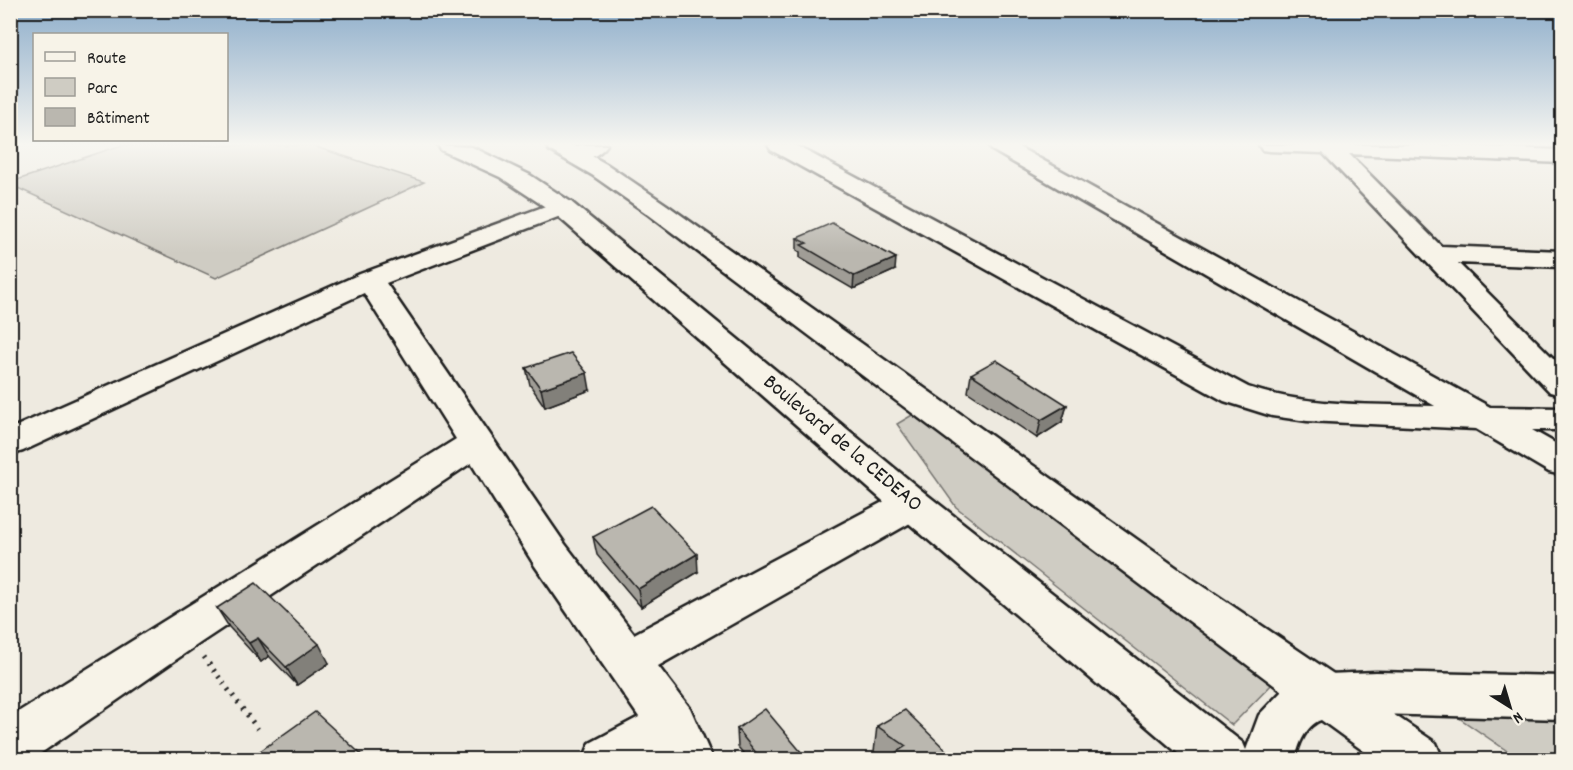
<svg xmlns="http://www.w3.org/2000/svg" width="1573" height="770" viewBox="0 0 1573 770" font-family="Dekko,sans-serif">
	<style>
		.green { fill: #cfccc3; stroke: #767470; stroke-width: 1.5 }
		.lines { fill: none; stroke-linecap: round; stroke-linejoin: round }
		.minor-casing { stroke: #1c1c1c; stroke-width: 5 }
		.major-casing { stroke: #1c1c1c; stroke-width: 5 }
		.path { stroke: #1c1c1c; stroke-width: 5; stroke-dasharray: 2 6; stroke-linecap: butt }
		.minor { fill: #f7f3e8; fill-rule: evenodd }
		.major { fill: #f7f3e8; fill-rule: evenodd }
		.wall { fill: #a09d96; stroke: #1c1c1c; stroke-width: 1.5 }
		.shaded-wall { fill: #82807a; stroke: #1c1c1c; stroke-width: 1.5 }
		.building { fill: #bab7af; stroke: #1c1c1c; stroke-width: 1.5 }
		.labels { text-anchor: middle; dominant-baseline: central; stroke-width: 4.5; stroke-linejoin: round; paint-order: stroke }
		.street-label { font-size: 22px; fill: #1c1c1c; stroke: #f7f3e8 }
	</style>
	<rect width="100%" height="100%" fill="#eeeae0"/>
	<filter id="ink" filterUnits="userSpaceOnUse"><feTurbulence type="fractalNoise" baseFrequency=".0167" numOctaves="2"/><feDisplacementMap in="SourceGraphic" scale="12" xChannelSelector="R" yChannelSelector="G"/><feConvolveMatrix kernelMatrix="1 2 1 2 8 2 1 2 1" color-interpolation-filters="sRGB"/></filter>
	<g filter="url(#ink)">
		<!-- green -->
		<g class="green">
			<path d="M 122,145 L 310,145 L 424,182 L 216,278 L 11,185 L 11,182 Z"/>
			<path d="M 914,414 L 1276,680 L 1232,725 L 956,507 L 897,424 Z"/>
			<path d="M 1454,708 L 1562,717 L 1562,759 L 1519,759 L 1455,715 Z"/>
		</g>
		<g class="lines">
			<!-- minor casing -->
			<g class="minor-casing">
				<g id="minor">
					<path d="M 580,145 L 607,145 C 599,156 581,164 568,161 L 565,156 L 568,151 Z"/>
					<path d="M 768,145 L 795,145 L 1248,387 C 1307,407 1373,404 1435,406 L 992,150 L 989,145 L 1015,145 L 1490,407 L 1562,408 L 1562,430 L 1532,430 L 1562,447 L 1562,475 L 1549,472 L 1476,429 L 1307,421 L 1272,416 L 1224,401 L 771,150 Z"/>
					<path d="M 1259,145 L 1437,145 L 1562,150 L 1562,163 L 1349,154 L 1441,246 L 1562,251 L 1562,267 L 1458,263 L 1562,367 L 1562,395 L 1550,392 L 1323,153 L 1270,151 L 1262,150 Z"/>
					<path d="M 562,200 L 571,202 L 574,207 L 571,212 L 386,283 L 565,544 L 634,634 L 898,494 L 912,490 L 926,494 L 931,504 L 926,514 L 658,666 L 690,708 L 713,760 L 662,760 L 661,757 L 657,760 L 583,760 L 590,743 L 639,717 L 535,566 L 471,463 L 200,643 L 31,760 L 10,760 L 10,717 L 456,439 L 364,293 L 23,451 L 10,455 L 10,429 L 360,274 Z"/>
					<path d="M 1376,672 L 1562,676 L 1562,719 L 1376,714 L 1328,718 L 1311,711 L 1304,696 L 1311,681 L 1328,674 Z"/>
				</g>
			</g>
			<!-- major casing -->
			<g class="major-casing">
				<path id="major" d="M 438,145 L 472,147 L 530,175 L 571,202 L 926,494 L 1243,743 L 1246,750 L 1259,715 L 1282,691 L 649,215 L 592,175 L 549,150 L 546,145 L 572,145 L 608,165 L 667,205 L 1194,580 L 1436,743 L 1443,760 L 1376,760 L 1321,720 C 1306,725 1298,745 1295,760 L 1186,760 L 898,514 L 553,212 L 500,177 L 441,150 Z"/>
			</g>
			<!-- path -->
			<path class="path" d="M 204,657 L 260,732"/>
			<!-- minor -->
			<use href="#minor" class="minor"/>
			<!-- major -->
			<use href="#major" class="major"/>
		</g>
		<!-- wall -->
		<g class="wall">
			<path d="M 797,238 L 895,270 L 853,289 L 800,258 L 800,252 L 797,250 Z"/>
			<path d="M 526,368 L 590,390 L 545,407 L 530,385 Z"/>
			<path d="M 971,374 L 1067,405 L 1062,422 L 1037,438 L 968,392 Z"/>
			<path d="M 593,537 L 698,572 L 641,607 L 597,555 Z"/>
			<path d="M 217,608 L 329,663 L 297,685 L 269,656 L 261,662 L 229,627 Z"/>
			<path d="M 877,726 L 955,759 L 885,759 L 874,752 Z"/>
			<path d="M 737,729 L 807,759 L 748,759 L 738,747 Z"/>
		</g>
		<!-- shaded-wall -->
		<g class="shaded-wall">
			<path d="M 896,258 L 895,270 L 853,289 L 854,276 Z"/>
			<path d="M 587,373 L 590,390 L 545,407 L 541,389 Z"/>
			<path d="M 1067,405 L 1062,422 L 1037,438 L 1041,420 Z"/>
			<path d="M 697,554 L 698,572 L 641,607 L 638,589 Z"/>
			<path d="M 258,638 L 269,656 L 261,662 L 249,643 Z"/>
			<path d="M 319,644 L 329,663 L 297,685 L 286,667 Z"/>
		</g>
		<!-- building -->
		<g class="building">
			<path d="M 832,223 L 896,258 L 854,276 L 801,245 L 807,243 L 797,238 Z"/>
			<path d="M 571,353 L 587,373 L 541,389 L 526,368 Z"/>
			<path d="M 996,360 L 1067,405 L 1041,420 L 971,374 Z"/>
			<path d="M 651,506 L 697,554 L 638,589 L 593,537 Z"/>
			<path d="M 256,583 L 319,644 L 286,667 L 258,638 L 249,643 L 217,608 Z"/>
			<path d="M 765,709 L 807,759 L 761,759 L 737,729 Z"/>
			<path d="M 905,710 L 955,759 L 886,759 L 906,746 L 877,726 Z"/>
			<path d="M 315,712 L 366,759 L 249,759 Z"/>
		</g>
	</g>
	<!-- sky -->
	<linearGradient id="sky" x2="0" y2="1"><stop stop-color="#8dadca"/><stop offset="0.57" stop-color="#f7f6f1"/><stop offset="1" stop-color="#f7f6f1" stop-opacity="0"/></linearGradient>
	<rect width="1573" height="253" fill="url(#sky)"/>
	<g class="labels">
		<!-- street labels -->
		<g class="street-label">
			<text transform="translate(842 444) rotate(40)">Boulevard de la CEDEAO</text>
		</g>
	</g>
	<!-- margin -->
	<rect width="1573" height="770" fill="none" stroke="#f7f3e8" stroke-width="36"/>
	<rect x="18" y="18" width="1537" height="734" fill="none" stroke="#1c1c1c" stroke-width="2" filter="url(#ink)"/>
	<!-- legend -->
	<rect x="33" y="33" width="195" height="108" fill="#f7f3e8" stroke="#9f9d96" stroke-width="1.5"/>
	<rect x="45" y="52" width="30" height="9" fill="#f7f3e8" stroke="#9f9d96" stroke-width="1.5"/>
	<text x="87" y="63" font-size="18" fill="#1c1c1c">Route</text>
	<rect x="45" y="78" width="30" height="18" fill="#cfccc3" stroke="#9f9d96" stroke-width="1.5"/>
	<text x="87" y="93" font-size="18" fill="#1c1c1c">Parc</text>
	<rect x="45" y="108" width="30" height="18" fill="#bab7af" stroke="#9f9d96" stroke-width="1.5"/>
	<text x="87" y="123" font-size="18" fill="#1c1c1c">Bâtiment</text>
	<!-- north arrow -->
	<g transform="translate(1510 707) rotate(143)" stroke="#f7f3e8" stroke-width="4.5" paint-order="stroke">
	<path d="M0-4.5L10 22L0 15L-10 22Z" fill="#1c1c1c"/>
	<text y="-9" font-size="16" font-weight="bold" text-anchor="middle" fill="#1c1c1c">N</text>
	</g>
</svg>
